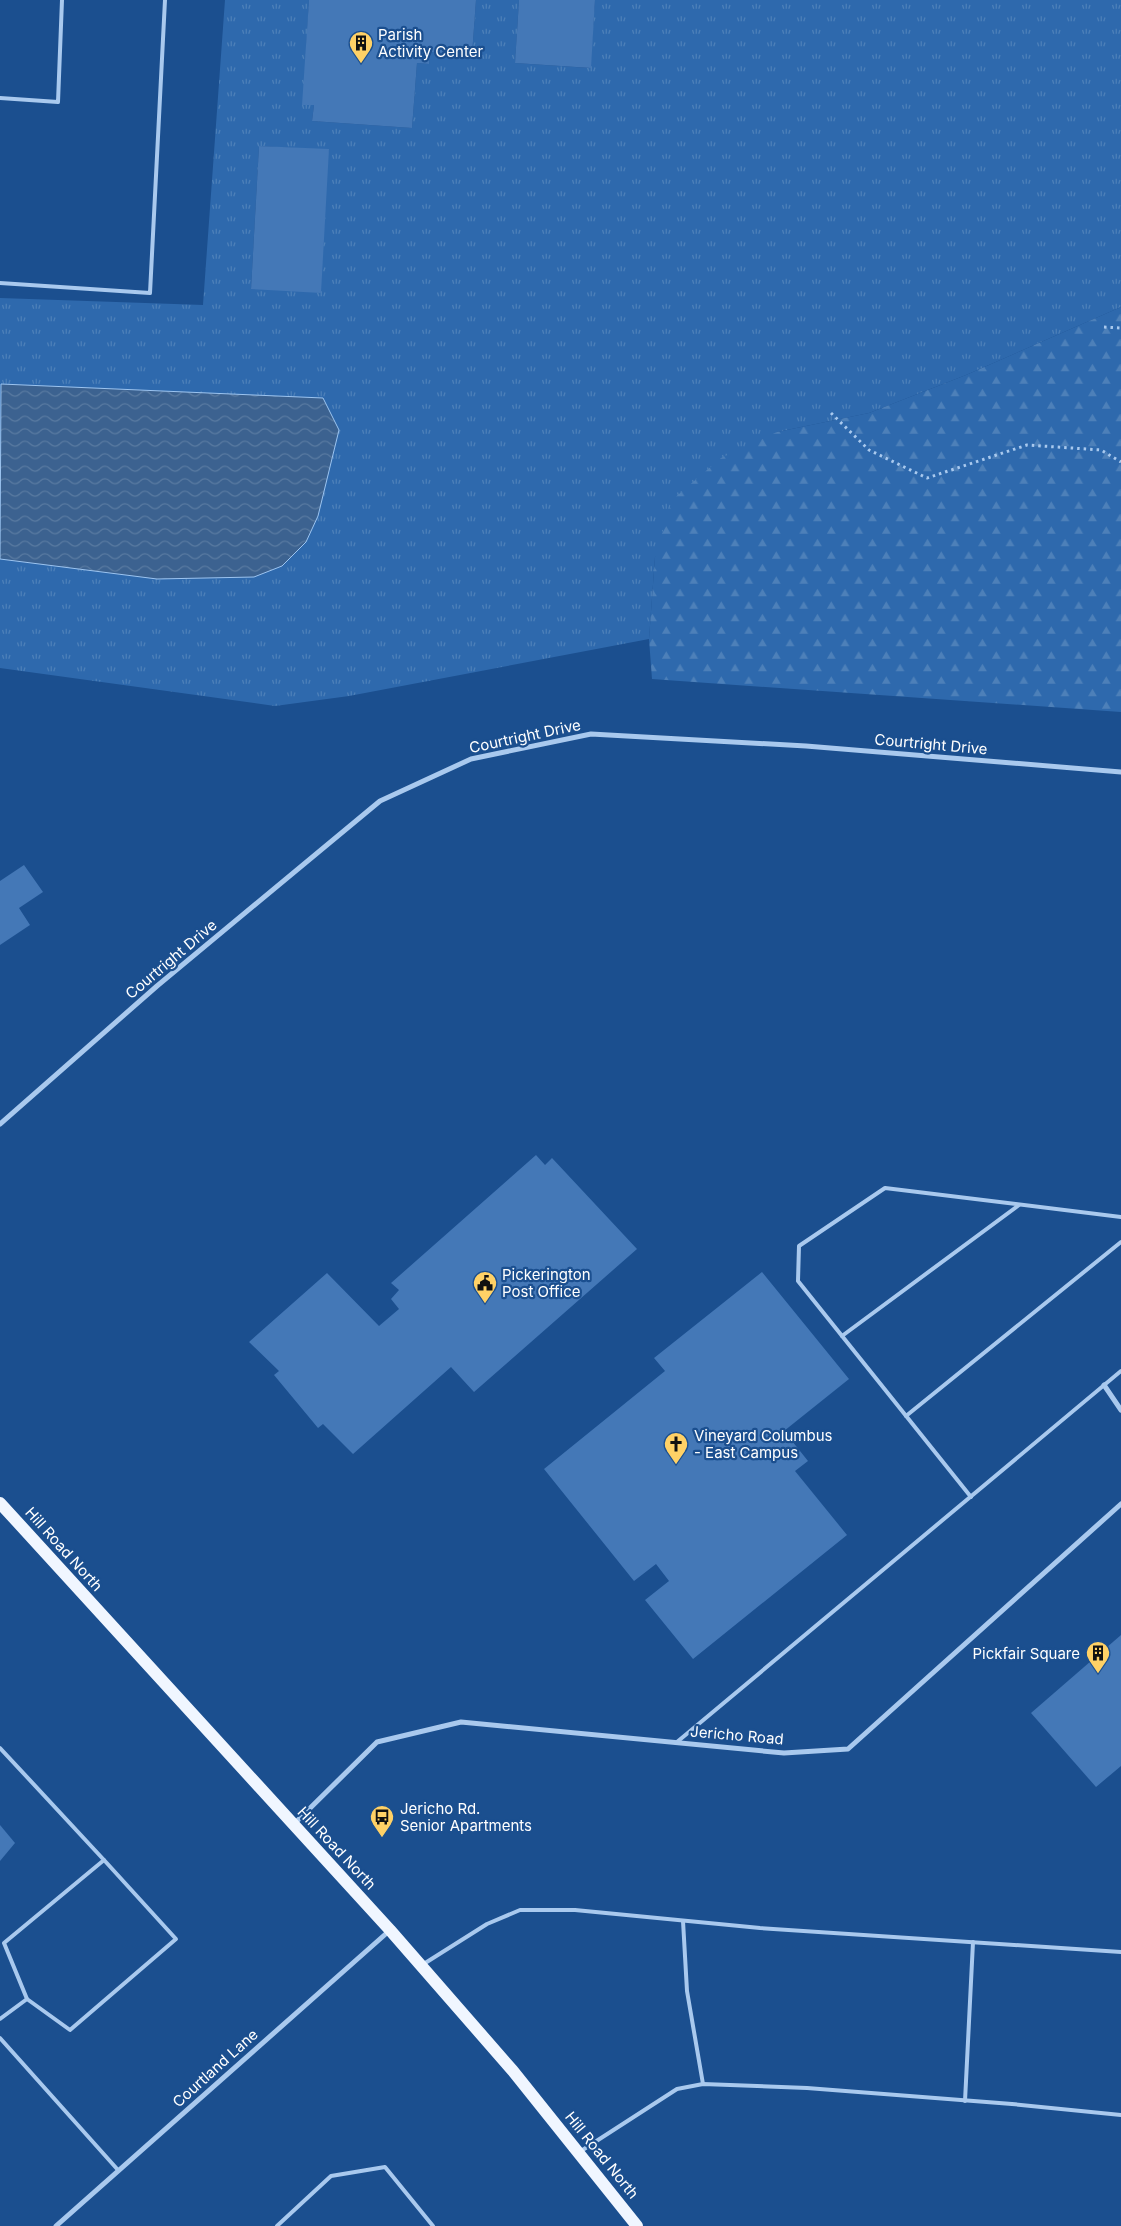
<svg xmlns="http://www.w3.org/2000/svg" width="1121" height="2226" viewBox="0 0 1121 2226" font-family="Inter,sans-serif">
	<style>
		.grass { fill: url(#grass-tufts); fill-rule: evenodd }
		.forest { fill: url(#forest-firs) }
		.water { fill: url(#water-waves); stroke: #9cc4f0 }
		.building { fill: #4478b7 }
		.lines { fill: none; stroke-linecap: round; stroke-linejoin: round }
		.path { stroke: #a9c9ee; stroke-width: 3; stroke-dasharray: 2.5 4; stroke-linecap: butt }
		.service { stroke: #a9c9ee; stroke-width: 4 }
		.minor { stroke: #a9c9ee; stroke-width: 5 }
		.primary { stroke: #f0f6ff; stroke-width: 12 }
		.labels { text-anchor: middle; dominant-baseline: central; stroke-width: 4.5; stroke-linejoin: round; paint-order: stroke }
		.poi-label { font-size: 15px; fill: #fff; stroke: #1b4f8f; text-anchor: start }
		.street-label { font-size: 15px; fill: #fff; stroke: #1b4f8f }
	</style>
	<defs>
		<pattern id="grass-tufts" width="24" height="20" patternUnits="userSpaceOnUse" patternTransform="scale(1.25)"><rect width="24" height="20" fill="#2e69ad"/><path d="M3 7l-1-3M5 7V3M7 7l1-3M15 17l-1-3M17 17v-4M19 17l1-3" fill="none" stroke="#4d80b9"/></pattern>
		<pattern id="forest-firs" width="22" height="20" patternUnits="userSpaceOnUse" patternTransform="scale(1.25)"><rect width="22" height="20" fill="#2e69ad"/><path d="M5 1l3.5 6h-7zM16 11l3.5 6h-7z" fill="#4d80b9"/></pattern>
		<pattern id="water-waves" width="16" height="10" patternUnits="userSpaceOnUse" patternTransform="scale(1.25)"><rect width="16" height="10" fill="#3c6290"/><path d="M0 5q4-4 8 0t8 0" fill="none" stroke="#597aa1"/></pattern>
	</defs>
	<rect width="100%" height="100%" fill="#1b4f8f"/>
	<!-- grass -->
	<path class="grass" d="M 225,0 L 309,0 L 303,105 L 314,105 L 312,121 L 412,128 L 417,63 L 429,64 L 430,52 L 472,55 L 476,0 L 519,0 L 515,63 L 590,68 L 595,0 L 1121,0 L 1121,307 L 966,375 L 869,413 L 777,432 L 655,557 L 649,639 L 349,696 L 275,706 L 0,668 L 0,298 L 203,305 ZM 259,146 L 329,150 L 251,289 Z"/>
	<!-- forest -->
	<path class="forest" d="M 1121,307 L 1121,712 L 652,679 L 649,639 L 655,557 L 672,500 L 721,458 L 777,432 L 869,413 L 966,375 Z"/>
	<!-- water -->
	<path class="water" d="M 1,384 L 323,398 L 339,430 L 318,516 L 306,542 L 282,566 L 254,577 L 157,579 L 0,559 Z"/>
	<!-- building -->
	<g class="building">
		<path d="M 309,0 L 476,0 L 472,55 L 430,52 L 429,64 L 417,63 L 412,128 L 312,121 L 314,105 L 302,105 Z"/>
		<path d="M 519,0 L 595,0 L 591,68 L 515,63 Z"/>
		<path d="M 259,146 L 329,149 L 321,293 L 251,289 Z"/>
		<path d="M 24,865 L 43,892 L 19,908 L 30,925 L 0,945 L 0,881 Z"/>
		<path d="M 536,1155 L 545,1165 L 552,1158 L 637,1249 L 474,1392 L 451,1367 L 353,1454 L 323,1424 L 318,1428 L 274,1375 L 279,1371 L 249,1342 L 327,1273 L 379,1326 L 399,1309 L 391,1299 L 399,1290 L 391,1283 Z"/>
		<path d="M 762,1272 L 849,1379 L 784,1431 L 808,1461 L 795,1471 L 847,1535 L 693,1659 L 645,1600 L 669,1581 L 656,1564 L 634,1581 L 544,1469 L 665,1371 L 654,1358 Z"/>
		<path d="M 1121,1635 L 1121,1766 L 1096,1787 L 1031,1713 Z"/>
		<path d="M 0,1825 L 15,1843 L 0,1861 Z"/>
	</g>
	<g class="lines">
		<!-- path -->
		<g class="path">
			<path d="M 1104,327 L 1121,328"/>
			<path d="M 831,413 L 869,450 L 927,478 L 1027,445 L 1101,450 L 1121,462"/>
		</g>
		<!-- service -->
		<g class="service">
			<path d="M 0,98 L 58,102 L 62,0"/>
			<path d="M 0,283 L 150,293 L 165,0"/>
			<path d="M 842,1336 L 1019,1205"/>
			<path d="M 906,1416 L 1121,1242"/>
			<path d="M 971,1497 L 798,1281 L 799,1246 L 885,1188 L 1121,1217"/>
			<path d="M 677,1742 L 1121,1371"/>
			<path d="M 0,1748 L 104,1860 L 4,1943 L 27,1999 L 0,2019"/>
			<path d="M 683,1921 L 687,1991 L 703,2084"/>
			<path d="M 422,1965 L 487,1924 L 520,1910 L 575,1910 L 760,1928 L 1121,1952"/>
			<path d="M 27,1999 L 70,2030 L 176,1939 L 104,1860"/>
			<path d="M 0,2038 L 118,2170"/>
			<path d="M 965,2101 L 973,1942"/>
			<path d="M 581,2151 L 677,2089 L 703,2084 L 807,2088 L 1012,2104 L 1121,2115"/>
			<path d="M 277,2226 L 331,2176 L 385,2167 L 433,2226"/>
		</g>
		<!-- minor -->
		<g class="minor">
			<path d="M 0,1124 L 157,986 L 380,801 L 471,759 L 591,734 L 806,746 L 1121,772"/>
			<path d="M 1104,1385 L 1121,1410"/>
			<path d="M 293,1825 L 377,1742 L 461,1722 L 784,1753 L 848,1749 L 1121,1504"/>
			<path d="M 56,2226 L 389,1931"/>
		</g>
		<!-- primary -->
		<path class="primary" d="M 0,1503 L 390,1930 L 513,2071 L 637,2226"/>
	</g>
	<!-- icons -->
	<defs>
		<g id="building-pin" transform="scale(1.25)"><path d="M0 17L-7.5 6A9.5 9.5 0 1 1 7.5 6Z" fill="#ffd166" stroke="#1b4f8f"/><path d="M-4-6H4V6H1V3H-1V6H-4ZM-2.5-4.3h1.7v1.8h-1.7ZM.8-4.3h1.7v1.8H.8ZM-2.5-1h1.7V.8h-1.7ZM.8-1h1.7V.8H.8Z" fill="#111"/></g>
		<g id="civic-pin" transform="scale(1.25)"><path d="M0 17L-7.5 6A9.5 9.5 0 1 1 7.5 6Z" fill="#ffd166" stroke="#1b4f8f"/><path d="M-.6-6.5H3V-4.5H.6V-3L4-1V1h2V6H-6V1h2V-1L-.6-3ZM-1.2 2.5V6h2.4V2.5Z" fill="#111"/></g>
		<g id="church-pin" transform="scale(1.25)"><path d="M0 17L-7.5 6A9.5 9.5 0 1 1 7.5 6Z" fill="#ffd166" stroke="#1b4f8f"/><path d="M-1.2-6h2.4v3.5h3.3v2.4h-3.3V6h-2.4V-.1h-3.3v-2.4h3.3Z" fill="#111"/></g>
		<g id="bus-pin" transform="scale(1.25)"><path d="M0 17L-7.5 6A9.5 9.5 0 1 1 7.5 6Z" fill="#ffd166" stroke="#1b4f8f"/><path d="M-5-6H5V4H4V6H2V4H-2V6H-4V4H-5ZM-3.5-4V0h7V-4ZM-3.5 1.2v1.5H-2V1.2ZM2 1.2v1.5H3.5V1.2Z" fill="#111"/></g>
	</defs>
	<g fill-rule="evenodd">
		<use href="#building-pin" x="361" y="43"/>
		<use href="#civic-pin" x="485" y="1283"/>
		<use href="#church-pin" x="676" y="1444"/>
		<use href="#building-pin" x="1098" y="1653"/>
		<use href="#bus-pin" x="382" y="1817"/>
	</g>
	<g class="labels">
		<!-- poi labels -->
		<g class="poi-label">
			<text x="378" y="34">Parish<tspan x="378" dy="17">Activity Center</tspan></text>
			<text x="502" y="1274">Pickerington<tspan x="502" dy="17">Post Office</tspan></text>
			<text x="694" y="1435">Vineyard Columbus<tspan x="694" dy="17">- East Campus</tspan></text>
			<text x="1080" y="1653" text-anchor="end">Pickfair Square</text>
			<text x="400" y="1808">Jericho Rd.<tspan x="400" dy="17">Senior Apartments</tspan></text>
		</g>
		<!-- street labels -->
		<g class="street-label">
			<text transform="translate(525 736) rotate(-12)">Courtright Drive</text>
			<text transform="translate(931 744) rotate(5)">Courtright Drive</text>
			<text transform="translate(171 959) rotate(-40)">Courtright Drive</text>
			<text transform="translate(64 1549) rotate(48)">Hill Road North</text>
			<text transform="translate(737 1735) rotate(5)">Jericho Road</text>
			<text transform="translate(337 1848) rotate(47)">Hill Road North</text>
			<text transform="translate(215 2068) rotate(-42)">Courtland Lane</text>
			<text transform="translate(602 2155) rotate(51)">Hill Road North</text>
		</g>
	</g>
</svg>
